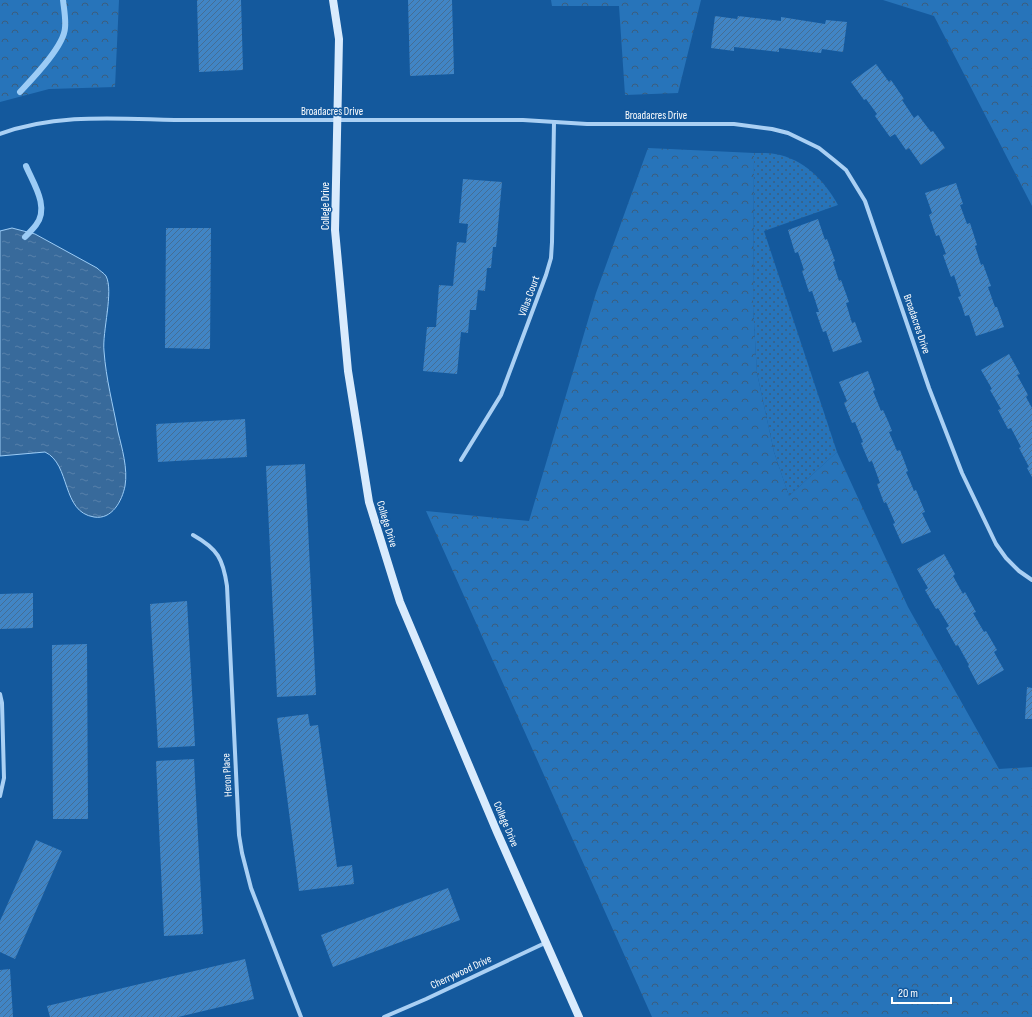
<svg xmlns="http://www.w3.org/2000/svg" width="1032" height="1017" viewBox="0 0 1032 1017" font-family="'Sofia Sans Condensed',sans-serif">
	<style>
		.grass { fill: url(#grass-dots) }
		.forest { fill: url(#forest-crowns) }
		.water { fill: url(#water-ripples); stroke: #9cccf6 }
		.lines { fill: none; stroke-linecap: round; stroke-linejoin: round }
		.stream { stroke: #9cccf6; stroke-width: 6 }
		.building { fill: url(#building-hatch) }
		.minor { stroke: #aad0f4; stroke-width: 4 }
		.secondary { stroke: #d9ebfd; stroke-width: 8 }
		.labels { text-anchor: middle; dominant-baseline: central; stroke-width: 3; stroke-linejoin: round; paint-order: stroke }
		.street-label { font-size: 11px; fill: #fff; stroke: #14599d }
	</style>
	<defs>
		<pattern id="grass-dots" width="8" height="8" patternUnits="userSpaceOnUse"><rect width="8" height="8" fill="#2774ba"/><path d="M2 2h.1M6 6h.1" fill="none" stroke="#3b5e7e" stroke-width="1.8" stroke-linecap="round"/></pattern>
		<pattern id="forest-crowns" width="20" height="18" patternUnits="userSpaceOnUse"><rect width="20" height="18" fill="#2774ba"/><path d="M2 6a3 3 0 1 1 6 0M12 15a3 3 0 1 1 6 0" fill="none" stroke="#3b5e7e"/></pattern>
		<pattern id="water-ripples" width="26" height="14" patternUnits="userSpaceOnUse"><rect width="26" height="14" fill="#386a9b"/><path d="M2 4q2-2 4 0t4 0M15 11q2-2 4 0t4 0" fill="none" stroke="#5680aa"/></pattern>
		<pattern id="building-hatch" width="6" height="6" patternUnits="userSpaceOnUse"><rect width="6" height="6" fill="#4185c5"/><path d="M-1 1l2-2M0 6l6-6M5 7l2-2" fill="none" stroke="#456e95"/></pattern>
	</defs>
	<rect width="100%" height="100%" fill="#14599d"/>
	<!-- grass -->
	<path class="grass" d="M 754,153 C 761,153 769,153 775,154 C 804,159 824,180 838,205 L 764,231 L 837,452 L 789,496 L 774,452 L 757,373 L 753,307 Z"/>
	<!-- forest -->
	<g class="forest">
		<path d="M 0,0 L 119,0 L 115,87 L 49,89 L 0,102 Z"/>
		<path d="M 551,0 L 701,0 L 678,93 L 625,95 L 619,6 L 552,6 Z"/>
		<path d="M 883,0 L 1032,0 L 1032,206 L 934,16 Z"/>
		<path d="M 648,148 L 754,153 L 753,307 L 757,373 L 774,452 L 789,496 L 837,452 L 908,607 L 999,769 L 1032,767 L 1032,1017 L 652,1017 L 426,511 L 529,521 L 596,293 Z"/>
	</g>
	<!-- water -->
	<path class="water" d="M 12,228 L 35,234 L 97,268 C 100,271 104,273 106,276 C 114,291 102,332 104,351 C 106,379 113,405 118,432 C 122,448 128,469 125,486 C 122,501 112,520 94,517 C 61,512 71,464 45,452 L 0,456 L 0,231 Z"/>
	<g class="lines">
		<!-- stream -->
		<g class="stream">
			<path d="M 20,92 C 33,78 64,46 65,28 C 66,19 64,9 63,0"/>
			<path d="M 25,237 C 29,233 33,229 36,225 C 50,207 33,183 26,166"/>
		</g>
	</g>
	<!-- building -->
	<g class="building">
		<path d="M 197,0 L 241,0 L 243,70 L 199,72 Z"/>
		<path d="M 408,0 L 452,0 L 454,74 L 410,76 Z"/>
		<path d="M 715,16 L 737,19 L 738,16 L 781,21 L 781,17 L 825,24 L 826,20 L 847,22 L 843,52 L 822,49 L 821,53 L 779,48 L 779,52 L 734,47 L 734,51 L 711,48 Z"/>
		<path d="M 876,64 L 889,82 L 891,80 L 904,99 L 902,100 L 914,118 L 918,115 L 931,132 L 933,131 L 945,148 L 921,165 L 909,148 L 906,150 L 895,134 L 890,137 L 875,116 L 877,114 L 866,99 L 864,100 L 851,82 Z"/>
		<path d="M 463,179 L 502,182 L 496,247 L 493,247 L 491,268 L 487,268 L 485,291 L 478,290 L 476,310 L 470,310 L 468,333 L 461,332 L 457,374 L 423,371 L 427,327 L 436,327 L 439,285 L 453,286 L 457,242 L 466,243 L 468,224 L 459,223 Z"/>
		<path d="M 956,183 L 963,204 L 960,205 L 967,224 L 970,223 L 977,245 L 975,246 L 981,265 L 983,264 L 991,286 L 988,287 L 995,307 L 997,307 L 1004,327 L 976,336 L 969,315 L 965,316 L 962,306 L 958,297 L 961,296 L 954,275 L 951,277 L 943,255 L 946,254 L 939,235 L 936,236 L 929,215 L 932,213 L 925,193 Z"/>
		<path d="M 818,219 L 825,240 L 827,239 L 835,261 L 833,262 L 839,281 L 841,280 L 849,302 L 846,303 L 852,323 L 855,322 L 862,342 L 833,352 L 826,331 L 823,332 L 816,312 L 819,312 L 812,291 L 809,292 L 802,271 L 804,270 L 798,252 L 795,253 L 788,230 Z"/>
		<path d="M 166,228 L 211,228 L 210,349 L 165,348 Z"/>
		<path d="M 1009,354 L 1020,374 L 1017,375 L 1028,395 L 1026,397 L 1032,408 L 1032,477 L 1027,468 L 1029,467 L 1019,448 L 1021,447 L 1011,428 L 1008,429 L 998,410 L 1001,409 L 990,390 L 992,389 L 981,370 Z"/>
		<path d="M 868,371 L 875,390 L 873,391 L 881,411 L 883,410 L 888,421 L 892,431 L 889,432 L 897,451 L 900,450 L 908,471 L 906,472 L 910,481 L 914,491 L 916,490 L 925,512 L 922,513 L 931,532 L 902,544 L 893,524 L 895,523 L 886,502 L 884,503 L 877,484 L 880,483 L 872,461 L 869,462 L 861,443 L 863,442 L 855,422 L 852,423 L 844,403 L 847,401 L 839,382 Z"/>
		<path d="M 245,419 L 247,457 L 158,462 L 156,424 Z"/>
		<path d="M 305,464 L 316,695 L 277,697 L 266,466 Z"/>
		<path d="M 944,554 L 955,574 L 953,576 L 963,594 L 965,592 L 976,612 L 973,613 L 984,632 L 986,631 L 997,650 L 994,652 L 1004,670 L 978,685 L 968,666 L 969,665 L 958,645 L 956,646 L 946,628 L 949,626 L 938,608 L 936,609 L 925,590 L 928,588 L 917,569 Z"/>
		<path d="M 33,593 L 33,628 L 0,629 L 0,594 Z"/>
		<path d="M 187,601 L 195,746 L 158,748 L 150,604 Z"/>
		<path d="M 87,644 L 88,819 L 53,819 L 52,645 Z"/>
		<path d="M 1027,687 L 1032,688 L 1032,719 L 1025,719 Z"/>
		<path d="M 308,714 L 310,726 L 318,725 L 337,867 L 352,865 L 354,884 L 299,891 L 277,718 Z"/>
		<path d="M 194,759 L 203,934 L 164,936 L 156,761 Z"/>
		<path d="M 36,840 L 62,851 L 15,959 L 0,952 L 0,921 Z"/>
		<path d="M 448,888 L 460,920 L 333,967 L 321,935 Z"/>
		<path d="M 245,959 L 254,999 L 178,1017 L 50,1017 L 47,1006 Z"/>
		<path d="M 10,969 L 13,1017 L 0,1017 L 0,970 Z"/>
	</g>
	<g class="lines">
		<!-- minor -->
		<g class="minor">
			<path d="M 0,134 C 61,111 129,120 192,120 C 292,120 392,120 492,120 L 523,120 L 587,124 L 734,124 L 772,129 L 788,133 L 819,148 L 834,160 L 846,170 L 865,201 L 929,388 L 962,473 L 996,544 L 1006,558 L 1019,571 L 1032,580"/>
			<path d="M 461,460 L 501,395 L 546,275 L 551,258 L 552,242 L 554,122"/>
			<path d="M 193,535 C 218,549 223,559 227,586 L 239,835 L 242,853 L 251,888 L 301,1017"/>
			<path d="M 0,694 L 2,703 L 4,778 L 0,796"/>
			<path d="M 384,1017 L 426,999 L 545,943"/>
		</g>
		<!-- secondary -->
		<path class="secondary" d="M 333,0 L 339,39 L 335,230 L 348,371 L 369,502 L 400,602 L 497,832 L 579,1017"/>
	</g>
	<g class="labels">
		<!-- street labels -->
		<g class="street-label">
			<text x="332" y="111">Broadacres Drive</text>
			<text x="656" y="115">Broadacres Drive</text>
			<text transform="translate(325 206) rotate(-90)">College Drive</text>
			<text transform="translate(529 296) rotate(-70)">Villas Court</text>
			<text transform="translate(917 324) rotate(71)">Broadacres Drive</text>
			<text transform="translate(387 524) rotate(73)">College Drive</text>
			<text transform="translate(227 775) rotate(-93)">Heron Place</text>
			<text transform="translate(506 824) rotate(67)">College Drive</text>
			<text transform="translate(461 972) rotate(-25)">Cherrywood Drive</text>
		</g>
	</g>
	<!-- scale -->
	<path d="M892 997v6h59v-6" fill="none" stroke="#ffffff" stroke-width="2"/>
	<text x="898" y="997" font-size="12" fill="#ffffff" stroke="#14599d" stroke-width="3" paint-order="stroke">20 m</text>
</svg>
